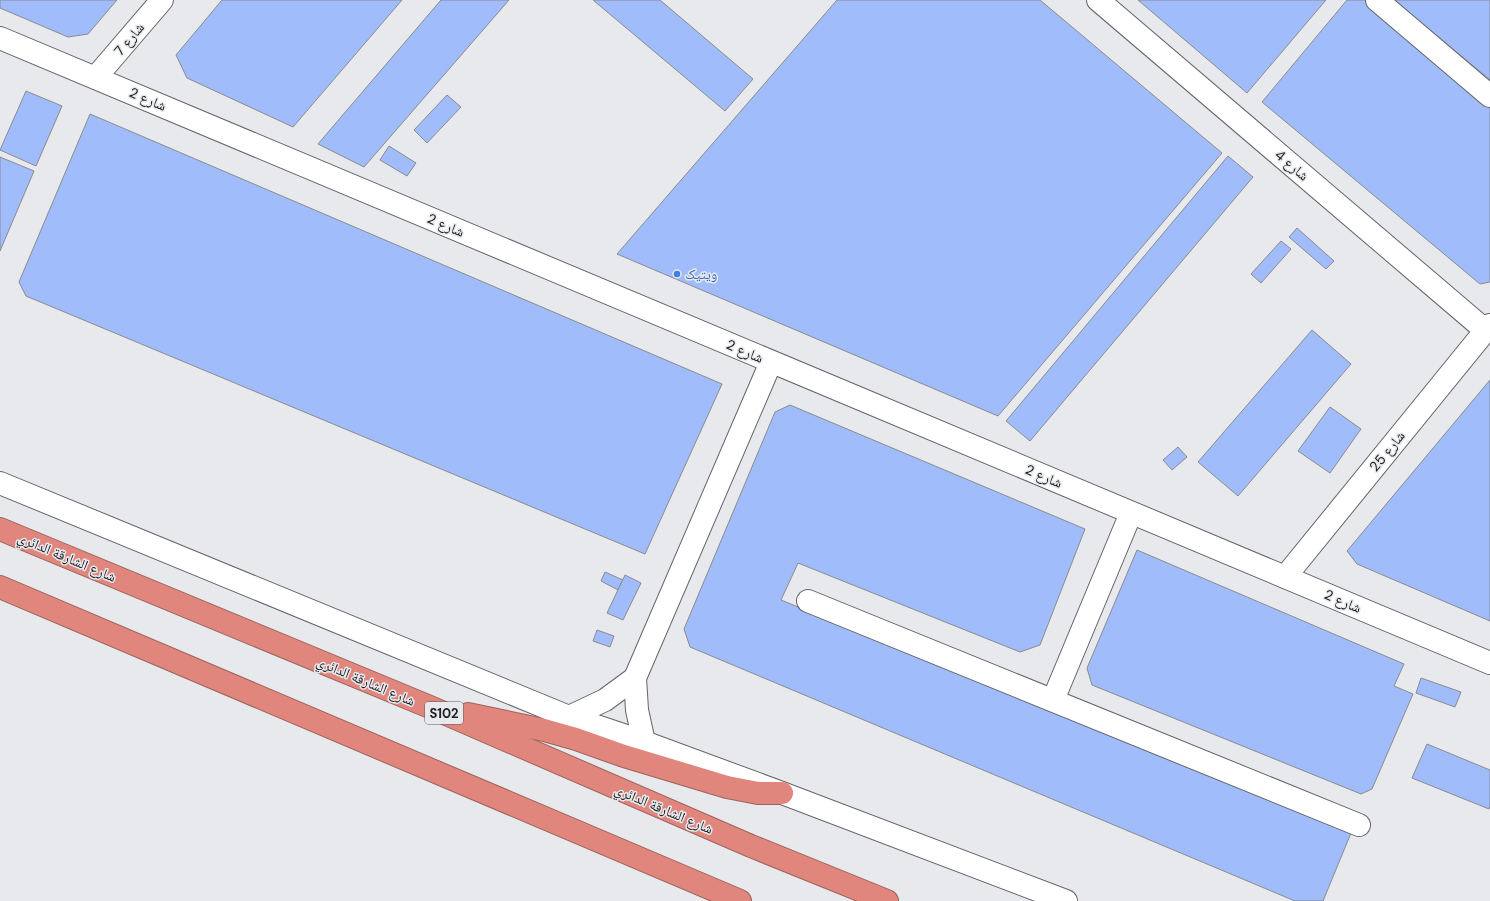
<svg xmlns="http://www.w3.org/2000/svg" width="1490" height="901" viewBox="0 0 1490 901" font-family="'DM Sans','Noto Naskh Arabic',sans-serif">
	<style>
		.building { fill: #a0bcfb; stroke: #898b8f }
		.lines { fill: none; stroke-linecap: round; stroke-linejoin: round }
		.minor-casing { stroke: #636568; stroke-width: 24 }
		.highway-casing { stroke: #9d635d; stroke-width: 24 }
		.minor { stroke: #fff; stroke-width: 22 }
		.highway { stroke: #e0867c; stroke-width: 22 }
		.shop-dot { fill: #3f7fe0; stroke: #e7e9ed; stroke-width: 1.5 }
		.labels { text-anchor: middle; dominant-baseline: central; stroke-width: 3; stroke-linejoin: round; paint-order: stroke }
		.shield { fill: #e7e9ed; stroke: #5c5d60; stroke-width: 1 }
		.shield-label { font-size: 13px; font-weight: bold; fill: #202123 }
		.street-label { font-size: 14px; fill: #202123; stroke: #e7e9ed }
		.shop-label { font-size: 14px; fill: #366cbe; stroke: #e7e9ed; text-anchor: start }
	</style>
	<rect width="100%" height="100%" fill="#e7e9ed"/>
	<!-- building -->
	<g class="building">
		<path d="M 0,0 L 117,0 L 88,34 L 68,37 L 0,8 Z"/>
		<path d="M 222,0 L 402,0 L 293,127 L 187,78 L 176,55 Z"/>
		<path d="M 441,0 L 509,0 L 364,167 L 318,144 Z"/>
		<path d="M 593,0 L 660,0 L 753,79 L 725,111 Z"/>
		<path d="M 837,0 L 1040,0 L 1222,153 L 998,416 L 617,254 Z"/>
		<path d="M 1138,0 L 1326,0 L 1247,93 Z"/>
		<path d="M 1347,0 L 1365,0 L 1490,106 L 1490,282 L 1480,284 L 1262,102 Z"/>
		<path d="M 1394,0 L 1490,0 L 1490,80 Z"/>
		<path d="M 26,91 L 62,106 L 36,166 L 0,150 Z"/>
		<path d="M 447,95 L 461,107 L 427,143 L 414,130 Z"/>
		<path d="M 90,114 L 722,384 L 645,554 L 26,296 L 19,282 Z"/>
		<path d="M 389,146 L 416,163 L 407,176 L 380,160 Z"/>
		<path d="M 1228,156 L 1253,177 L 1030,441 L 1006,421 Z"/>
		<path d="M 0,157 L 34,171 L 0,251 Z"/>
		<path d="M 1297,228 L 1334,261 L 1326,269 L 1289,237 Z"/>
		<path d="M 1281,241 L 1291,249 L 1261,283 L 1251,274 Z"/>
		<path d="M 1312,330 L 1351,364 L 1238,496 L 1198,462 Z"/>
		<path d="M 1490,380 L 1490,621 L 1357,564 L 1347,551 Z"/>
		<path d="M 790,405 L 1085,529 L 1040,645 L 1020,652 L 798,563 L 781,600 L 1351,833 L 1323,901 L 1295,901 L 690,647 L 684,629 L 775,412 Z"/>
		<path d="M 1330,407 L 1361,429 L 1330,473 L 1298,451 Z"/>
		<path d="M 1178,447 L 1187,457 L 1172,470 L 1163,460 Z"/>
		<path d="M 1137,550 L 1404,664 L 1394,686 L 1413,694 L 1372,789 L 1361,794 L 1092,685 L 1087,668 Z"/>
		<path d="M 605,572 L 623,580 L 618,590 L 601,581 Z"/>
		<path d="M 625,575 L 641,583 L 623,620 L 607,613 Z"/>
		<path d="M 597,630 L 614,636 L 610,647 L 593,641 Z"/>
		<path d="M 1421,678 L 1461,692 L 1455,707 L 1416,693 Z"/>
		<path d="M 1427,744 L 1490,770 L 1490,806 L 1489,809 L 1412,778 Z"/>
	</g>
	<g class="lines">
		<!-- minor casing -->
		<g class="minor-casing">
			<g id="minor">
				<path d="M 1098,0 L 1485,330"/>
				<path d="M 1377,0 L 1490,96"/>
				<path d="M 0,38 L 1490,663"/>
				<path d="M 96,77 L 162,0"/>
				<path d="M 0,483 L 569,717 L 644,742 L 782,793 L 1066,901"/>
				<path d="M 1285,577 L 1490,325"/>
				<path d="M 808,601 L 1359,825"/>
				<path d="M 1053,700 L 1131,513"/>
				<path d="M 569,717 L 605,700 L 635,678"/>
				<path d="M 644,742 L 637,710 L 635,678 L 771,362"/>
			</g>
		</g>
		<!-- highway casing -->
		<g class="highway-casing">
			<g id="highway">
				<path d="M 0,529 L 430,707 L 751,846 L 887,901"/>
				<path d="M 0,587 L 740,901"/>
				<path d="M 468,714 L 544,730 L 576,739 L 624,756 L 727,787 L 758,793 L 782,793"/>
			</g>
		</g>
		<!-- minor -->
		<use href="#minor" class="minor"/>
		<!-- highway -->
		<use href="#highway" class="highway"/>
	</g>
	<!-- markers -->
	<circle class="shop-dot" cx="677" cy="274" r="4"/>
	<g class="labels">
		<!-- shield labels -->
		<rect class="shield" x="425" y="702" width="38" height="22" rx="3"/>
		<g class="shield-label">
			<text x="444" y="713">S102</text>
		</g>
		<!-- street labels -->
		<g class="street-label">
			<text transform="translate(129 39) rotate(-50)">شارع 7</text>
			<text transform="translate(148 99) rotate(23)">شارع 2</text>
			<text transform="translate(1292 165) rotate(40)">شارع 4</text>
			<text transform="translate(446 225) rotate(23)">شارع 2</text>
			<text transform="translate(745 351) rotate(23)">شارع 2</text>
			<text transform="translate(1387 451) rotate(-51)">شارع 25</text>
			<text transform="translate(1044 476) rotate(23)">شارع 2</text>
			<text transform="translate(67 557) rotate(23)">شارع الشارقة الدائري</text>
			<text transform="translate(1343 601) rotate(23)">شارع 2</text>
			<text transform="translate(366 681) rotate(23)">شارع الشارقة الدائري</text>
			<text transform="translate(664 809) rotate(23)">شارع الشارقة الدائري</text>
		</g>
		<!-- shop labels -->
		<g class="shop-label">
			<text x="685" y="274">ویتیک</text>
		</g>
	</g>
</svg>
